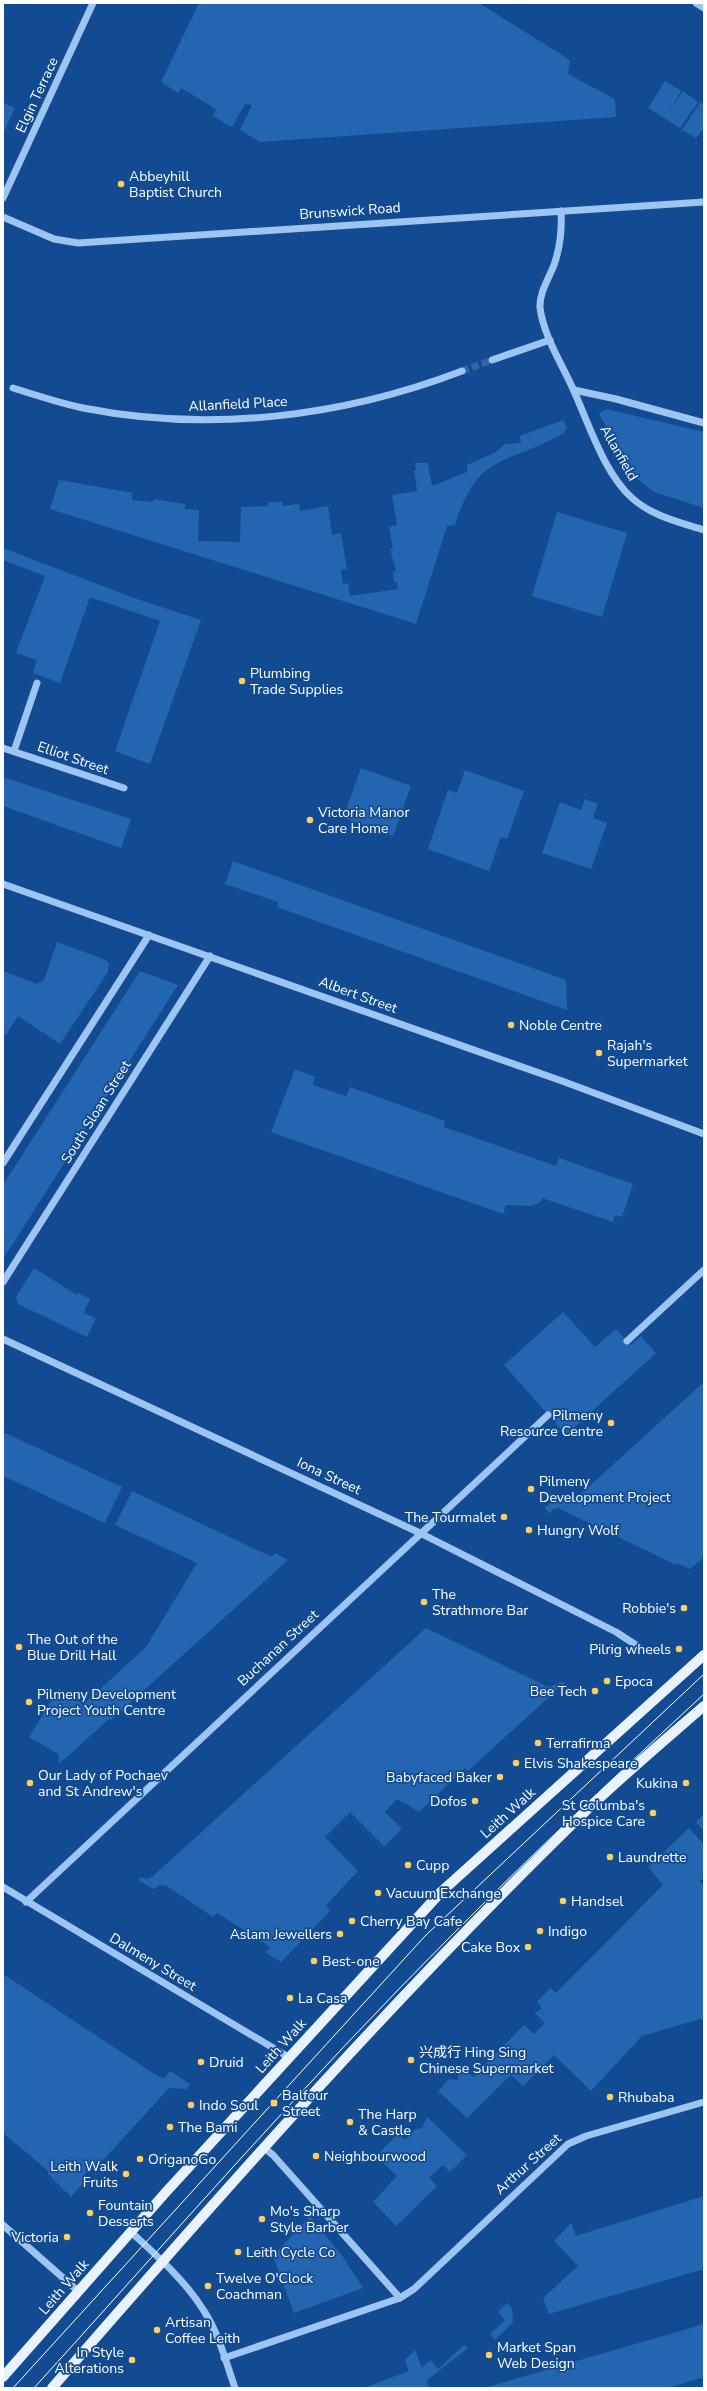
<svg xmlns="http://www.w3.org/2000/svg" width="707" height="2391" viewBox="0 0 707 2391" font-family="'Nunito Sans','Noto Sans SC',sans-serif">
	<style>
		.green { fill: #2365b1 }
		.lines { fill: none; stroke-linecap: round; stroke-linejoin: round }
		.minor-tunnel { stroke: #3666a2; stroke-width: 7; stroke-dasharray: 7 3.5; stroke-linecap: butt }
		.minor { stroke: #9ec5f2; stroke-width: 7 }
		.major { stroke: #e9f2ff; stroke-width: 10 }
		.tram { stroke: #fff; stroke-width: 1 }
		.poi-dot { fill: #ffcf5f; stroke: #124b92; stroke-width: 1.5 }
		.labels { text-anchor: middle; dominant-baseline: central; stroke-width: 3.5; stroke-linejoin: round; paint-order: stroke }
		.street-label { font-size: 14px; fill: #fff; stroke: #124b92 }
		.poi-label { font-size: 14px; fill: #fff; stroke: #124b92; text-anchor: start }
	</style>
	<rect width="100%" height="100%" fill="#124b92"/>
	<!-- green -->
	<g class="green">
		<path d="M 199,3 L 479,3 L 570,60 L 568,74 L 615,99 L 616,117 L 260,142 L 240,130 L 252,105 L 245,104 L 232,127 L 213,116 L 216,109 L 181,88 L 178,93 L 161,82 Z"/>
		<path d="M 665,81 L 681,91 L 670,111 L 683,91 L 698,102 L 680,128 L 648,108 Z"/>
		<path d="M 700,102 L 704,105 L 704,128 L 696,138 L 682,130 Z"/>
		<path d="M 3,103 L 15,108 L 3,134 Z"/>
		<path d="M 606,409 L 704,432 L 704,508 L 654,492 L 636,478 L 599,414 Z"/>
		<path d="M 563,420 L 567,427 L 564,433 C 506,466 478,451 455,525 L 447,526 L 416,624 L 50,509 L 59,480 L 133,493 L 132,500 L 153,502 L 154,499 L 185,504 L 185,509 L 199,510 L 198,541 L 240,542 L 241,507 L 268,506 L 269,502 L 282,502 L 283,506 L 299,504 L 300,511 L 328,506 L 332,535 L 341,533 L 347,569 L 341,570 L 343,584 L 348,583 L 350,596 L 398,589 L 397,582 L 394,582 L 393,572 L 396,571 L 390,549 L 393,549 L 389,527 L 397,525 L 392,495 L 417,491 L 414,470 L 416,470 L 415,463 L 428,463 L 432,486 L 467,472 L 467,465 L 496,452 L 505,444 L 521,443 L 520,436 Z"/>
		<path d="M 557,512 L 627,533 L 602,617 L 532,596 Z"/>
		<path d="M 3,548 L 134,598 L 201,620 L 150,764 L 115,751 L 160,621 L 90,597 L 60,683 L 33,673 L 37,660 L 16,653 L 45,576 L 3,560 Z"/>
		<path d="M 361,768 L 411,786 L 393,836 L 343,818 Z"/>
		<path d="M 465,770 L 524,791 L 507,839 L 501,837 L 489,871 L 428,849 L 448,790 L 457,793 Z"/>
		<path d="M 3,777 L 131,819 L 121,848 L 3,806 Z"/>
		<path d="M 585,799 L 598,804 L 593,818 L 607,823 L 591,869 L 542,853 L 560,802 L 581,810 Z"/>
		<path d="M 233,861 L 566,980 L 567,1010 L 277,907 L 278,902 L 225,884 Z"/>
		<path d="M 57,942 L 106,960 L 109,964 L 108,972 L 60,1044 L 18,1016 L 6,1035 L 3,1033 L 3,971 L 37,984 L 44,980 Z"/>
		<path d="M 140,971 L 178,985 L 3,1259 L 3,1185 Z"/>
		<path d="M 295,1069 L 315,1077 L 313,1085 L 346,1096 L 350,1087 L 445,1121 L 444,1127 L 556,1166 L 559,1158 L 633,1184 L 622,1217 L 615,1215 L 613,1222 L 542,1198 L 541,1202 L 531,1206 L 506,1205 L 503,1214 L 271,1132 Z"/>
		<path d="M 34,1268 L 77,1295 L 78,1293 L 90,1299 L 84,1313 L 96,1318 L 87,1337 L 18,1304 L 16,1297 Z"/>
		<path d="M 563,1312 L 595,1347 L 616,1329 L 631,1345 L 641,1336 L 656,1353 L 566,1435 L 504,1365 Z"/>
		<path d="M 704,1382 L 704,1557 L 690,1569 L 677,1563 L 676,1565 L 558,1508 L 552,1510 L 550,1514 L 545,1508 L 560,1495 L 566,1501 L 573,1501 Z"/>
		<path d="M 3,1432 L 122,1487 L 105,1523 L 3,1476 Z"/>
		<path d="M 132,1491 L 272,1557 L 275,1553 L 288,1560 L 111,1720 L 109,1719 L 59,1764 L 58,1754 L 29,1737 L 59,1688 L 69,1699 L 85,1703 L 146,1647 L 197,1563 L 115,1525 Z"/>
		<path d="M 426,1628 L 548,1687 L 562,1682 L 569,1685 L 566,1687 L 561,1686 L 468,1771 L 465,1768 L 419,1812 L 397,1799 L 385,1812 L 402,1829 L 384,1846 L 350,1812 L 325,1837 L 358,1871 L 326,1905 L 330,1911 L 281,1962 L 266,1953 L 270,1947 L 217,1913 L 213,1917 L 167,1886 L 160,1885 L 154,1889 L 138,1880 L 141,1877 L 147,1879 L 152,1877 Z"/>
		<path d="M 704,1814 L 704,1831 L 696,1822 Z"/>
		<path d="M 689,1828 L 704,1844 L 704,1877 L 700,1881 L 704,1886 L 704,2018 L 642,2036 L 591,2091 L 554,2055 L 523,2086 L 511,2075 L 467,2118 L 438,2091 L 449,2079 L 458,2080 L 458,2070 L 462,2066 L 473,2077 L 524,2025 L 534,2034 L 545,2023 L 535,2013 L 541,2009 L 540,2004 L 537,2002 L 550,1988 L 556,1993 L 663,1885 L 648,1867 Z"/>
		<path d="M 3,1974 L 159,2077 L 165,2078 L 170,2071 L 190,2084 L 187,2089 L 169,2088 L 96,2168 L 93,2166 L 85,2174 L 85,2181 L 71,2197 L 48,2174 L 48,2171 L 3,2133 Z"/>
		<path d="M 427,2117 L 467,2155 L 450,2172 L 443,2165 L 429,2178 L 437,2186 L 396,2226 L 373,2202 L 397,2176 L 376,2156 L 398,2134 L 405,2140 L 416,2129 L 422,2128 Z"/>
		<path d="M 704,2196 L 704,2269 L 549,2314 L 543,2298 L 578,2266 L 554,2241 L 571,2223 L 576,2236 Z"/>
		<path d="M 310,2216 L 343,2257 L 363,2288 L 294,2313 L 273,2256 Z"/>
		<path d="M 507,2303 L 512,2308 L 513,2322 L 495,2340 L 490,2334 L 505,2320 L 498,2312 Z"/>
		<path d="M 704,2324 L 704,2377 L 668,2388 L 484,2388 Z"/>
		<path d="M 464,2345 L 468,2348 L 427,2380 L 429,2388 L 363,2388 L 409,2371 L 405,2360 L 415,2350 L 422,2368 L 430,2360 L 438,2369 Z"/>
	</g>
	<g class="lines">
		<!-- minor-tunnel -->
		<path class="minor-tunnel" d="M 462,371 L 492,360"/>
		<!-- minor -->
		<g class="minor">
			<path d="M 696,3 L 704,8"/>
			<path d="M 3,198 L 93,3"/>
			<path d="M 561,211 C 562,229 560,248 554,265 C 549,278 539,293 540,308 C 544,337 562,364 573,389 C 589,424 604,473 632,498 C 652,516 679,522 704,530"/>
			<path d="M 3,217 L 54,239 L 78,243 L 704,202"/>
			<path d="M 492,360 L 550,340"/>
			<path d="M 13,388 C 36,395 59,403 83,408 C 210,433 342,417 462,371"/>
			<path d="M 574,390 L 616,399 L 704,423"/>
			<path d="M 3,748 L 124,788"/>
			<path d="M 14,751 L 37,683"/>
			<path d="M 3,884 L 562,1081 L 704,1134"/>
			<path d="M 3,1163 L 149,935"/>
			<path d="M 3,1282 L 210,956"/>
			<path d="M 3,1339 L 420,1533 L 616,1632 L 639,1647"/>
			<path d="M 627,1341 L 704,1270"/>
			<path d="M 3,1887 L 290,2058"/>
			<path d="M 26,1902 L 548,1415"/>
			<path d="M 263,2147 L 273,2155 L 400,2298"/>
			<path d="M 3,2225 L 78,2291"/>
			<path d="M 131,2232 C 157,2256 185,2280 204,2311 C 219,2334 226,2362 235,2388"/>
			<path d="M 224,2358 L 400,2298 L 414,2289 L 568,2144 L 586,2136 L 704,2102"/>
		</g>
		<!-- major -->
		<g class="major">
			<path d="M 3,2377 L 166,2192 L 441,1892 L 704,1655"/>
			<path d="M 52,2388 C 225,2189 400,1991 590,1807 C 627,1772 666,1739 704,1706"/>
		</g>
		<!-- tram -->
		<g class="tram">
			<path d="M 13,2388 L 425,1936 L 704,1674"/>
			<path d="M 34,2388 C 172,2236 307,2080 452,1935 C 534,1852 619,1773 704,1694"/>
		</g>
	</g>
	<!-- markers -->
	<g class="poi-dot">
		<circle cx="121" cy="184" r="4"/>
		<circle cx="242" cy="681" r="4"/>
		<circle cx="310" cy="820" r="4"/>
		<circle cx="511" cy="1025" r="4"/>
		<circle cx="599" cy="1053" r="4"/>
		<circle cx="611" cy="1423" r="4"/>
		<circle cx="531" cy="1489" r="4"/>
		<circle cx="504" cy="1517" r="4"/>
		<circle cx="529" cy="1530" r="4"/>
		<circle cx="424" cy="1602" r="4"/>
		<circle cx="684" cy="1608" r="4"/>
		<circle cx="19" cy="1647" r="4"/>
		<circle cx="679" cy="1649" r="4"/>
		<circle cx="607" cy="1681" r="4"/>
		<circle cx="595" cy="1691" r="4"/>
		<circle cx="29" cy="1702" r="4"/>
		<circle cx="538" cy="1743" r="4"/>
		<circle cx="516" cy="1763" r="4"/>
		<circle cx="500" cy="1777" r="4"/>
		<circle cx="30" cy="1783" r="4"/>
		<circle cx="686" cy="1783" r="4"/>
		<circle cx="475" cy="1801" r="4"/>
		<circle cx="653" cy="1813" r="4"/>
		<circle cx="610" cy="1857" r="4"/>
		<circle cx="408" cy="1865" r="4"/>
		<circle cx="378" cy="1893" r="4"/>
		<circle cx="563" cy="1901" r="4"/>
		<circle cx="352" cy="1921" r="4"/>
		<circle cx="540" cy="1931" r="4"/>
		<circle cx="340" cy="1934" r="4"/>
		<circle cx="528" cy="1947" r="4"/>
		<circle cx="314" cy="1961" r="4"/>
		<circle cx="290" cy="1998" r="4"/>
		<circle cx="411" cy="2060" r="4"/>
		<circle cx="201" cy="2062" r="4"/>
		<circle cx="610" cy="2097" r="4"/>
		<rect x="270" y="2099" width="8" height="8" rx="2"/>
		<circle cx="191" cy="2105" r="4"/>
		<circle cx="350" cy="2122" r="4"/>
		<circle cx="170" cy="2127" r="4"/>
		<circle cx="316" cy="2156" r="4"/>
		<circle cx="140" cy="2159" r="4"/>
		<circle cx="126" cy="2174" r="4"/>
		<circle cx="90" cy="2213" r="4"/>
		<circle cx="262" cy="2219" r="4"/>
		<circle cx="67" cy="2237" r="4"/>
		<circle cx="238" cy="2252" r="4"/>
		<circle cx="208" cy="2286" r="4"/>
		<circle cx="157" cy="2330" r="4"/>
		<circle cx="489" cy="2355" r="4"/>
		<circle cx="132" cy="2360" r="4"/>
	</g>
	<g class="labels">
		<!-- street labels -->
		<g class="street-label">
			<text transform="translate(37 95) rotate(-65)">Elgin Terrace</text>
			<text transform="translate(350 211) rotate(-4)">Brunswick Road</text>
			<text transform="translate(238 404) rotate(-3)">Allanfield Place</text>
			<text transform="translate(619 453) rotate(60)">Allanfield</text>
			<text transform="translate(73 758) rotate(19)">Elliot Street</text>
			<text transform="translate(358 995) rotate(20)">Albert Street</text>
			<text transform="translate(96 1112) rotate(-58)">South Sloan Street</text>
			<text transform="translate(329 1476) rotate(25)">Iona Street</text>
			<text transform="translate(278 1648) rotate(-43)">Buchanan Street</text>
			<text transform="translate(508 1813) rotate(-42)">Leith Walk</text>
			<text transform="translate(153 1962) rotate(31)">Dalmeny Street</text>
			<text transform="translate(281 2046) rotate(-48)">Leith Walk</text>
			<text transform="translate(528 2164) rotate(-42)">Arthur Street</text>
			<text transform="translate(64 2287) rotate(-49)">Leith Walk</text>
		</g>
		<!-- poi labels -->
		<g class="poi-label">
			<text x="129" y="176">Abbeyhill<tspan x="129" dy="16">Baptist Church</tspan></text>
			<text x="250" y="673">Plumbing<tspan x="250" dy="16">Trade Supplies</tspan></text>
			<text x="318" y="812">Victoria Manor<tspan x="318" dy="16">Care Home</tspan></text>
			<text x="519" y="1025">Noble Centre</text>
			<text x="607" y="1045">Rajah's<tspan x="607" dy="16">Supermarket</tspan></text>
			<text x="603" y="1415" text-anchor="end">Pilmeny<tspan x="603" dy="16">Resource Centre</tspan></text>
			<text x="539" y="1481">Pilmeny<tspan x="539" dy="16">Development Project</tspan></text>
			<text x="496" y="1517" text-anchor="end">The Tourmalet</text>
			<text x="537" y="1530">Hungry Wolf</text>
			<text x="432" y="1594">The<tspan x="432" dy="16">Strathmore Bar</tspan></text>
			<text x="676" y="1608" text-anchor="end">Robbie's</text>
			<text x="27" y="1639">The Out of the<tspan x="27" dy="16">Blue Drill Hall</tspan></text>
			<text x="671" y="1649" text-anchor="end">Pilrig wheels</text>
			<text x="615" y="1681">Epoca</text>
			<text x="587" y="1691" text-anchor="end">Bee Tech</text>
			<text x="37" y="1694">Pilmeny Development<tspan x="37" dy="16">Project Youth Centre</tspan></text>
			<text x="546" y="1743">Terrafirma</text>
			<text x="524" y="1763">Elvis Shakespeare</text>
			<text x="38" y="1775">Our Lady of Pochaev<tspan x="38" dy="16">and St Andrew's</tspan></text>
			<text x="492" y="1777" text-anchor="end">Babyfaced Baker</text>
			<text x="678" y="1783" text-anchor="end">Kukina</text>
			<text x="467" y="1801" text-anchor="end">Dofos</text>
			<text x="645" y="1805" text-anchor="end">St Columba's<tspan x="645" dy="16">Hospice Care</tspan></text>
			<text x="618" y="1857">Laundrette</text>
			<text x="416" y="1865">Cupp</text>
			<text x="386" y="1893">Vacuum Exchange</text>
			<text x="571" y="1901">Handsel</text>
			<text x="360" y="1921">Cherry Bay Cafe</text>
			<text x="548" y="1931">Indigo</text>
			<text x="332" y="1934" text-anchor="end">Aslam Jewellers</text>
			<text x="520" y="1947" text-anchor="end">Cake Box</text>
			<text x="322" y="1961">Best-one</text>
			<text x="298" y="1998">La Casa</text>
			<text x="419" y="2052">兴成行 Hing Sing<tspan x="419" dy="16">Chinese Supermarket</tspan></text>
			<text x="209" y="2062">Druid</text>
			<text x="282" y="2095">Balfour<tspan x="282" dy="16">Street</tspan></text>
			<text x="618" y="2097">Rhubaba</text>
			<text x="199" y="2105">Indo Soul</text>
			<text x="358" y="2114">The Harp<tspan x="358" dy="16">&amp; Castle</tspan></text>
			<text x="178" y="2127">The Bami</text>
			<text x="324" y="2156">Neighbourwood</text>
			<text x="148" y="2159">OriganoGo</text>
			<text x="118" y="2166" text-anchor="end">Leith Walk<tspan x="118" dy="16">Fruits</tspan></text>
			<text x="98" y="2205">Fountain<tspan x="98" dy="16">Desserts</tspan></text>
			<text x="270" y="2211">Mo's Sharp<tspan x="270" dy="16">Style Barber</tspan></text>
			<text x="59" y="2237" text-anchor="end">Victoria</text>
			<text x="246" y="2252">Leith Cycle Co</text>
			<text x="216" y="2278">Twelve O'Clock<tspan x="216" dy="16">Coachman</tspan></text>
			<text x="165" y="2322">Artisan<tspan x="165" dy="16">Coffee Leith</tspan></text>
			<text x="497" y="2347">Market Span<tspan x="497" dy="16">Web Design</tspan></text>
			<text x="124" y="2352" text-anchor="end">In Style<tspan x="124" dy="16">Alterations</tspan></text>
		</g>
	</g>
	<!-- border -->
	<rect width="707" height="2391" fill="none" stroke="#ffffff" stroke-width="8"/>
</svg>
